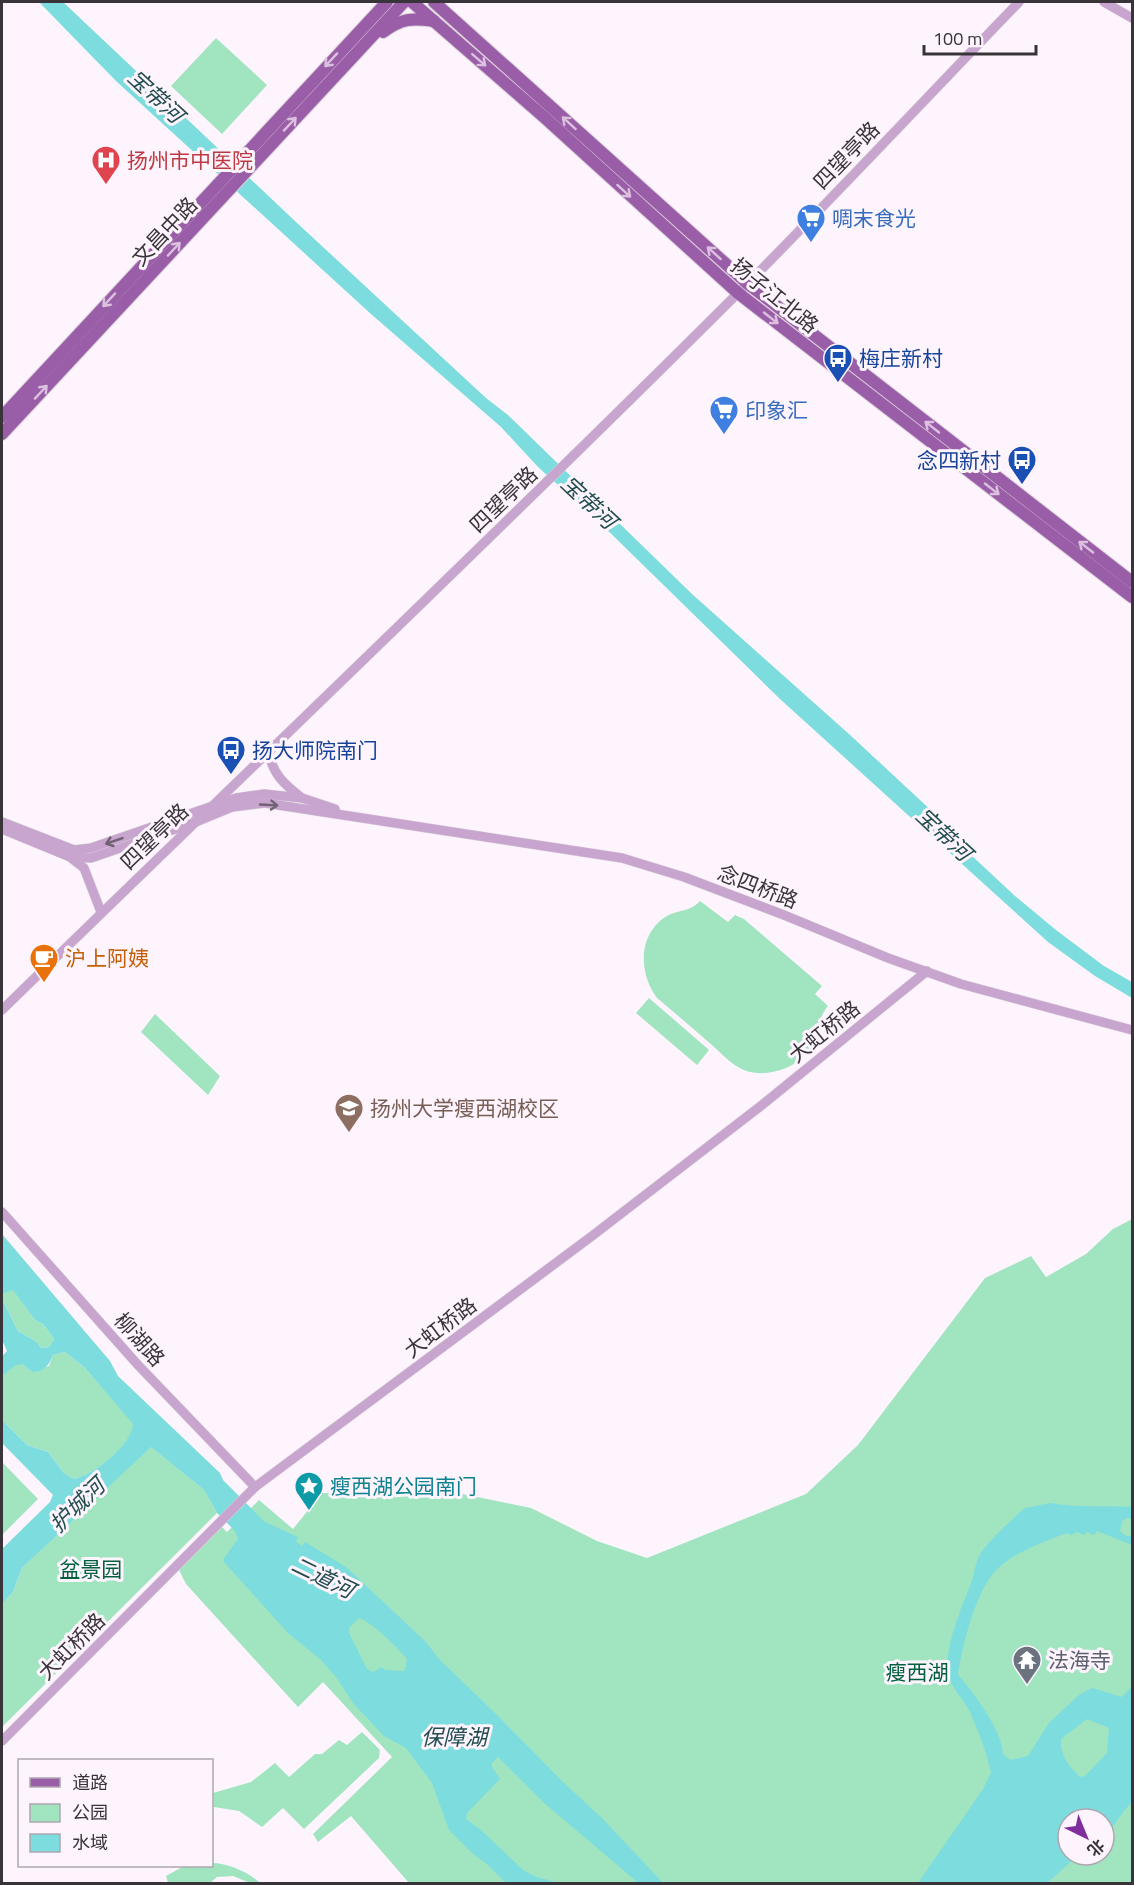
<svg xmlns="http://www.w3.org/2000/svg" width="1134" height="1885" viewBox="0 0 1134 1885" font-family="'Titillium Web','Noto Sans SC',sans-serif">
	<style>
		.green { fill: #a1e4c0; fill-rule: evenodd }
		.water { fill: #7ddcde; fill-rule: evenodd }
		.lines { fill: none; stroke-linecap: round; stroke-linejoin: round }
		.minor-casing { stroke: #dbd1da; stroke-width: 10 }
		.major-casing { stroke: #dbd1da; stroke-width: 14 }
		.minor { stroke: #c7a5ce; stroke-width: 9 }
		.major { stroke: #9a5ea8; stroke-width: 12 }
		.oneway { stroke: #dbc0df }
		.oneway2 { stroke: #726175 }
		.labels { text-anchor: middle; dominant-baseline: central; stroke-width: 6; stroke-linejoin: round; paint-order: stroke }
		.street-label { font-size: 21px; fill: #393439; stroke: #fef4fd }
		.health-label { font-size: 21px; fill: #be3a42; stroke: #fef4fd; text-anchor: start }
		.shop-label { font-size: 21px; fill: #366cbe; stroke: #fef4fd; text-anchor: start }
		.transit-label { font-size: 21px; fill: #164399; stroke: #fef4fd; text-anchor: start }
		.food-label { font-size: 21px; fill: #c56008; stroke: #fef4fd; text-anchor: start }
		.education-label { font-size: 21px; fill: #785e54; stroke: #fef4fd; text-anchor: start }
		.culture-label { font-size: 21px; fill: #0d838f; stroke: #fef4fd; text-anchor: start }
		.park-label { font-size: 21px; fill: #005f3d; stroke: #fef4fd }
		.worship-label { font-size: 21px; fill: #5b616d; stroke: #fef4fd; text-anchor: start }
		.water-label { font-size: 22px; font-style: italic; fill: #214d4e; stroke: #fef4fd }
	</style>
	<rect width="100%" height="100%" fill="#fef4fd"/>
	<!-- green -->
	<g class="green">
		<path d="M 216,38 L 267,85 L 222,134 L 171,86 Z"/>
		<path d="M 700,901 L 728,922 L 735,915 L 744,919 L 822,986 L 815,994 L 828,1006 C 816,1020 819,1040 806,1054 C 791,1071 758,1080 738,1067 C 729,1062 721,1053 713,1046 C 695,1030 676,1014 657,998 C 638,973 638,933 667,916 C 680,909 690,912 700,901 Z"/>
		<path d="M 649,998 L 709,1050 L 697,1065 L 636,1013 Z"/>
		<path d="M 155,1014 L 220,1076 L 208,1095 L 141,1032 Z"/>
		<path d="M 1132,1219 L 1132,1883 L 409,1883 L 351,1816 L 318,1842 L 313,1834 L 392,1757 L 323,1682 L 298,1707 L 186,1584 L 179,1570 L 222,1527 L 227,1532 L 259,1500 L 293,1529 L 322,1493 L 458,1493 L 531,1508 L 597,1541 L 647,1558 L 806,1494 L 858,1445 L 985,1278 L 1031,1256 L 1046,1277 L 1086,1254 L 1113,1229 ZM 1068,1819 L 1104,1819 L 1104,1855 L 1068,1855 Z"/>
		<path d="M 13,1289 L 35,1320 L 43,1324 L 54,1339 L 49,1347 L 41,1348 L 37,1342 L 18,1331 L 2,1299 L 2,1294 Z"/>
		<path d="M 65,1352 L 85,1368 L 134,1424 C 132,1445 93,1475 74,1479 L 64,1473 L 48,1452 L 27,1445 L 2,1420 L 2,1376 L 16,1364 L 22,1364 L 32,1372 L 49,1366 L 53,1355 Z"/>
		<path d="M 150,1446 L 204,1490 L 217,1513 L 2,1727 L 2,1604 L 13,1592 L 22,1568 Z"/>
		<path d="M 2,1462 L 38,1499 L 2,1535 Z"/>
		<path d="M 362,1732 L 380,1750 L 379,1758 L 304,1829 L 283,1808 L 262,1827 L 239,1811 L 214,1807 L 213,1793 L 251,1782 L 275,1763 L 289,1777 L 315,1754 L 322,1754 L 339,1740 L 347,1745 Z"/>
		<path d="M 212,1863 C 227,1863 249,1872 260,1883 L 250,1883 L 233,1876 L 217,1877 L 210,1883 L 168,1883 L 166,1876 L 184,1866 L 212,1866 Z"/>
	</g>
	<!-- water -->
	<g class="water">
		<path d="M 39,2 L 63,2 L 296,222 L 486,398 L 508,415 L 692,594 L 849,734 L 934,813 L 970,854 L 1015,896 L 1056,930 L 1104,966 L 1132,982 L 1132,998 L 1095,976 L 1048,942 L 780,699 L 595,518 L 538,467 L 501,427 L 371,314 L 116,81 Z"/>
		<path d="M 2,1234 L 110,1361 L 118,1376 L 220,1473 L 223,1480 L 265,1522 L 298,1537 L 296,1542 L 302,1546 L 305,1542 L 346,1567 L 426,1642 L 438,1658 L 497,1715 L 563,1782 L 603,1819 L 663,1883 L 636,1883 L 636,1881 L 543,1802 L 498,1757 L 492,1763 L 492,1767 L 500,1779 L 467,1813 L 466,1819 L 481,1830 L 523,1870 L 534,1876 L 558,1883 L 506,1883 L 488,1865 L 472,1853 L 449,1830 L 432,1783 L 406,1748 L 384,1736 L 353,1703 L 336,1677 L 321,1660 L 288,1633 L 224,1562 L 224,1558 L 238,1539 L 235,1531 L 217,1513 L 204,1490 L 151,1447 L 22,1568 L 13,1592 L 2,1604 L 2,1549 L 50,1502 L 53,1495 L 2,1443 L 2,1420 L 27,1445 L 48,1452 L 64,1473 L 74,1479 C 93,1475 132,1445 133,1424 L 85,1368 L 65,1352 L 53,1355 C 49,1365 45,1372 32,1372 L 22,1364 L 16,1365 L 2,1376 L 2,1356 L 7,1351 L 2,1340 L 2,1299 L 18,1331 L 37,1342 L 41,1348 L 49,1347 L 54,1339 L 43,1324 L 35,1320 L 13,1290 L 2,1294 ZM 359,1618 C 372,1622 398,1648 407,1659 L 405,1670 L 403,1671 L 385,1670 L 382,1667 L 373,1672 L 367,1669 L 349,1633 L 349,1628 Z"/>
		<path d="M 1050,1503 C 1077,1508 1105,1505 1132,1507 L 1132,1519 L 1127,1518 L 1122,1521 L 1120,1531 L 1126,1536 L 1132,1536 L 1132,1545 L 1097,1531 L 1094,1535 L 1087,1532 L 1084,1535 L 1077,1532 L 1071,1535 L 1067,1533 C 1043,1542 1008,1554 992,1575 C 974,1598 962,1647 958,1675 C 973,1691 1003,1732 1003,1754 L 1010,1760 L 1028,1756 L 1049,1723 L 1079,1695 L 1092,1688 L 1122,1697 L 1132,1686 L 1132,1802 C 1121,1813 1115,1826 1104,1837 L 1104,1819 L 1068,1819 L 1068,1855 L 1087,1855 L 1073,1860 L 1047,1883 L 918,1883 L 983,1789 L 991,1773 C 987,1752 978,1731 970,1712 C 964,1699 954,1693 949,1676 C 942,1652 962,1607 971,1583 C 975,1573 975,1562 981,1553 C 991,1538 1007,1525 1019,1513 L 1025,1508 ZM 1087,1719 L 1109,1728 L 1107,1753 L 1085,1776 L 1080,1777 C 1068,1765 1060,1756 1061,1739 Z"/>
	</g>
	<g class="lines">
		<!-- minor casing -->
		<g class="minor-casing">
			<g id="minor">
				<path d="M 1104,2 L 1132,18"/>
				<path d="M 269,752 C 272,774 285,785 302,798"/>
				<path d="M 2,822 L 74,850 L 91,848 L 236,798 L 264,794 L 302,798 L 335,809"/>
				<path d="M 2,829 L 70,857 L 91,858 L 193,823 L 232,807 L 265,803 L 622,858 L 684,877 L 784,915 L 888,958 L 961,984 L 1132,1030"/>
				<path d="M 70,857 L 84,868 L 101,912"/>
				<path d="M 2,1010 C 247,771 496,535 739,292 C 834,197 926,98 1019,2"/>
				<path d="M 2,1212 L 138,1365 L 255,1487"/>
				<path d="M 2,1741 L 255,1487 L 592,1236 L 762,1105 L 927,971"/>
			</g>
		</g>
		<!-- major casing -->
		<g class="major-casing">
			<g id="major">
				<path d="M 412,2 L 544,117 L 738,293 L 1132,597"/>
				<path d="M 434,2 L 747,283 L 1132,582"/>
				<path d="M 383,32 C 402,18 412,18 434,21"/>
				<path d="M 2,417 L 387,2"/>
				<path d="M 2,434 L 404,2"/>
			</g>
		</g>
		<!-- minor -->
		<use href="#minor" class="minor"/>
		<!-- major -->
		<use href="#major" class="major"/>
	</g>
	<!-- one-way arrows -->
	<defs><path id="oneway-shaft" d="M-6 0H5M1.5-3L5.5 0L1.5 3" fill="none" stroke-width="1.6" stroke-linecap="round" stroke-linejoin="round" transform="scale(1.5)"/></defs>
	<g class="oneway">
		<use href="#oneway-shaft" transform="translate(331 60) rotate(133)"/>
		<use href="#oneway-shaft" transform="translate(479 60) rotate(41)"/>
		<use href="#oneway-shaft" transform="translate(569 123) rotate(-138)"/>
		<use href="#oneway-shaft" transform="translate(290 124) rotate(-47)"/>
		<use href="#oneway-shaft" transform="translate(624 191) rotate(42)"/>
		<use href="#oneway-shaft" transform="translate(174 249) rotate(-47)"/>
		<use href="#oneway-shaft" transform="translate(714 253) rotate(-138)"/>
		<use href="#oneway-shaft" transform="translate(109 300) rotate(133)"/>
		<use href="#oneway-shaft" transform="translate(771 318) rotate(38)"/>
		<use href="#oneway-shaft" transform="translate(41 392) rotate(-47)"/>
		<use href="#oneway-shaft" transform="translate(932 427) rotate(-142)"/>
		<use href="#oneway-shaft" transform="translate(992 489) rotate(38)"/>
		<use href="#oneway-shaft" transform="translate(1086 547) rotate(-142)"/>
	</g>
	<g class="oneway2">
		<use href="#oneway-shaft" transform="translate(269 805) rotate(3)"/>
		<use href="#oneway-shaft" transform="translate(114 841) rotate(161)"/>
	</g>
	<!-- icons -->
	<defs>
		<g id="hospital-pin" transform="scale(1.5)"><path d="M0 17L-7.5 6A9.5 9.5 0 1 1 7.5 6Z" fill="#e0444e" stroke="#fef4fd"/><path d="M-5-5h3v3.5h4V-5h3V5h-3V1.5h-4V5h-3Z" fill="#fff"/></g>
		<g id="supermarket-pin" transform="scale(1.5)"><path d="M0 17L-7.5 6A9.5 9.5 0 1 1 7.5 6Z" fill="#3f7fe0" stroke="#fef4fd"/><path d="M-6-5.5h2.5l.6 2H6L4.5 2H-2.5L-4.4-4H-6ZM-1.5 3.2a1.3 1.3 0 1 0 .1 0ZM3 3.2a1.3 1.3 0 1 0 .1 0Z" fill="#fff"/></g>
		<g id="bus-pin" transform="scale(1.5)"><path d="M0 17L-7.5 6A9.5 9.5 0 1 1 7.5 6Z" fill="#1a4fb4" stroke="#fef4fd"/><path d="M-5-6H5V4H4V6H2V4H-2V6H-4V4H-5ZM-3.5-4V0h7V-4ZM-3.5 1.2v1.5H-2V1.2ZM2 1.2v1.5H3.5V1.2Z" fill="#fff"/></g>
		<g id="cafe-pin" transform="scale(1.5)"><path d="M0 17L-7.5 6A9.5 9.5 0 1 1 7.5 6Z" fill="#e8710a" stroke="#fef4fd"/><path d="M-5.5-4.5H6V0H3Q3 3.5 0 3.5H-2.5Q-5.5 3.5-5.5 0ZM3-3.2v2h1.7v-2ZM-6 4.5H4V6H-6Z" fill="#fff"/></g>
		<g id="university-pin" transform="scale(1.5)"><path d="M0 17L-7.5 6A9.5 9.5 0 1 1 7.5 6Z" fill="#8d6e63" stroke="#fef4fd"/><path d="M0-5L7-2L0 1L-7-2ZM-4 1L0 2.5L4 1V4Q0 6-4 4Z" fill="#fff"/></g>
		<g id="sight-pin" transform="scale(1.5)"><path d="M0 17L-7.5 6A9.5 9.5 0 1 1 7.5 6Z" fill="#0f9aa8" stroke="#fef4fd"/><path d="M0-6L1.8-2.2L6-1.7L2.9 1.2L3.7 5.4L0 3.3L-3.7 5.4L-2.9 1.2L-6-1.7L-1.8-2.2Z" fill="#fff"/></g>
		<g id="temple-pin" transform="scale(1.5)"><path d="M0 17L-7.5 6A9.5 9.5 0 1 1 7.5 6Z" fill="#6b7280" stroke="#fef4fd"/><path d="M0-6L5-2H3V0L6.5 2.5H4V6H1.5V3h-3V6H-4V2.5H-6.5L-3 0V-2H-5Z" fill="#fff"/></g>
	</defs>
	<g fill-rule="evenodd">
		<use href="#hospital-pin" x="106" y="160"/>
		<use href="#supermarket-pin" x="811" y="218"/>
		<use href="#bus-pin" x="838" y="358"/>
		<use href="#supermarket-pin" x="724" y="410"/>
		<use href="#bus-pin" x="1022" y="460"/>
		<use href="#bus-pin" x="231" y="750"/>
		<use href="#cafe-pin" x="44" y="958"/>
		<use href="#university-pin" x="349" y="1108"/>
		<use href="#sight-pin" x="309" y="1486"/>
		<use href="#temple-pin" x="1027" y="1660"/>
	</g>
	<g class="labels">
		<!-- street labels -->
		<g class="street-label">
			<text transform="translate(846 155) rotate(-46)">四望亭路</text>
			<text transform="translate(164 231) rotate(-47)">文昌中路</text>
			<text transform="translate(775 295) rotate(39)">扬子江北路</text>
			<text transform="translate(503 499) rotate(-44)">四望亭路</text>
			<text transform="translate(154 836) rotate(-44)">四望亭路</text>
			<text transform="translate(758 886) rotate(21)">念四桥路</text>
			<text transform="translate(824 1031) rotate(-39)">大虹桥路</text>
			<text transform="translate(440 1327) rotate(-37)">大虹桥路</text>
			<text transform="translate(140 1339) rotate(48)">柳湖路</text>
			<text transform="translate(71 1646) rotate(-45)">大虹桥路</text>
		</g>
		<!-- health labels -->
		<g class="health-label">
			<text x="127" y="160">扬州市中医院</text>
		</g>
		<!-- shop labels -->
		<g class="shop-label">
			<text x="832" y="218">啁末食光</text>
			<text x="745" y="410">印象汇</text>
		</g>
		<!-- transit labels -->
		<g class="transit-label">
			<text x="859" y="358">梅庄新村</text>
			<text x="1001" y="460" text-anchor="end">念四新村</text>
			<text x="252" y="750">扬大师院南门</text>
		</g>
		<!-- food labels -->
		<g class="food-label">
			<text x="65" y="958">沪上阿姨</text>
		</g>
		<!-- education labels -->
		<g class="education-label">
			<text x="370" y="1108">扬州大学瘦西湖校区</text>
		</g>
		<!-- culture labels -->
		<g class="culture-label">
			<text x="330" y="1486">瘦西湖公园南门</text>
		</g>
		<!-- park labels -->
		<g class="park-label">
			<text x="91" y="1569">盆景园</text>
			<text x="917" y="1672">瘦西湖</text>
		</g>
		<!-- worship labels -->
		<g class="worship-label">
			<text x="1048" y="1660">法海寺</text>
		</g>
		<!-- water labels -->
		<g class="water-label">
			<text transform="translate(156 96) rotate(43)">宝带河</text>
			<text transform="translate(589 502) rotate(43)">宝带河</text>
			<text transform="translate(944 834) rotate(43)">宝带河</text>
			<text transform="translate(77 1505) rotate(-44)">护城河</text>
			<text transform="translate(323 1577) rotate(26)">二道河</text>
			<text x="454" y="1737">保障湖</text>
		</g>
	</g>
	<!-- border -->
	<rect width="1134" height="1885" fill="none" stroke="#393439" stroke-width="6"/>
	<!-- legend -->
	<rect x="18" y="1759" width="195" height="108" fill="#fef4fd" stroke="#afa7af" stroke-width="1.5"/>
	<rect x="30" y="1778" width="30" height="9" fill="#9a5ea8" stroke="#afa7af" stroke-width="1.5"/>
	<text x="72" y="1789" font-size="18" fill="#393439">道路</text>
	<rect x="30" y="1804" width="30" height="18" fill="#a1e4c0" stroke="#afa7af" stroke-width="1.5"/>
	<text x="72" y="1819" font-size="18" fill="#393439">公园</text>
	<rect x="30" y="1834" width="30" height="18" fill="#7ddcde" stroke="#afa7af" stroke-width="1.5"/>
	<text x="72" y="1849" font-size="18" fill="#393439">水域</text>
	<!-- north arrow -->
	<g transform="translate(1086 1837) rotate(137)"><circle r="28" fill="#fef4fd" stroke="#afa7af" stroke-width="1.5"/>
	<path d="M0-4.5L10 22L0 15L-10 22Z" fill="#7f2e9e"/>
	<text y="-9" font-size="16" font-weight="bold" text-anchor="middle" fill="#393439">北</text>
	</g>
	<!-- scale -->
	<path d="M924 45v9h112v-9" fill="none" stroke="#393439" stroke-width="3"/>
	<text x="933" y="45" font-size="18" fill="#393439" stroke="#fef4fd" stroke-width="4.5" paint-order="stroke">100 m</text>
</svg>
